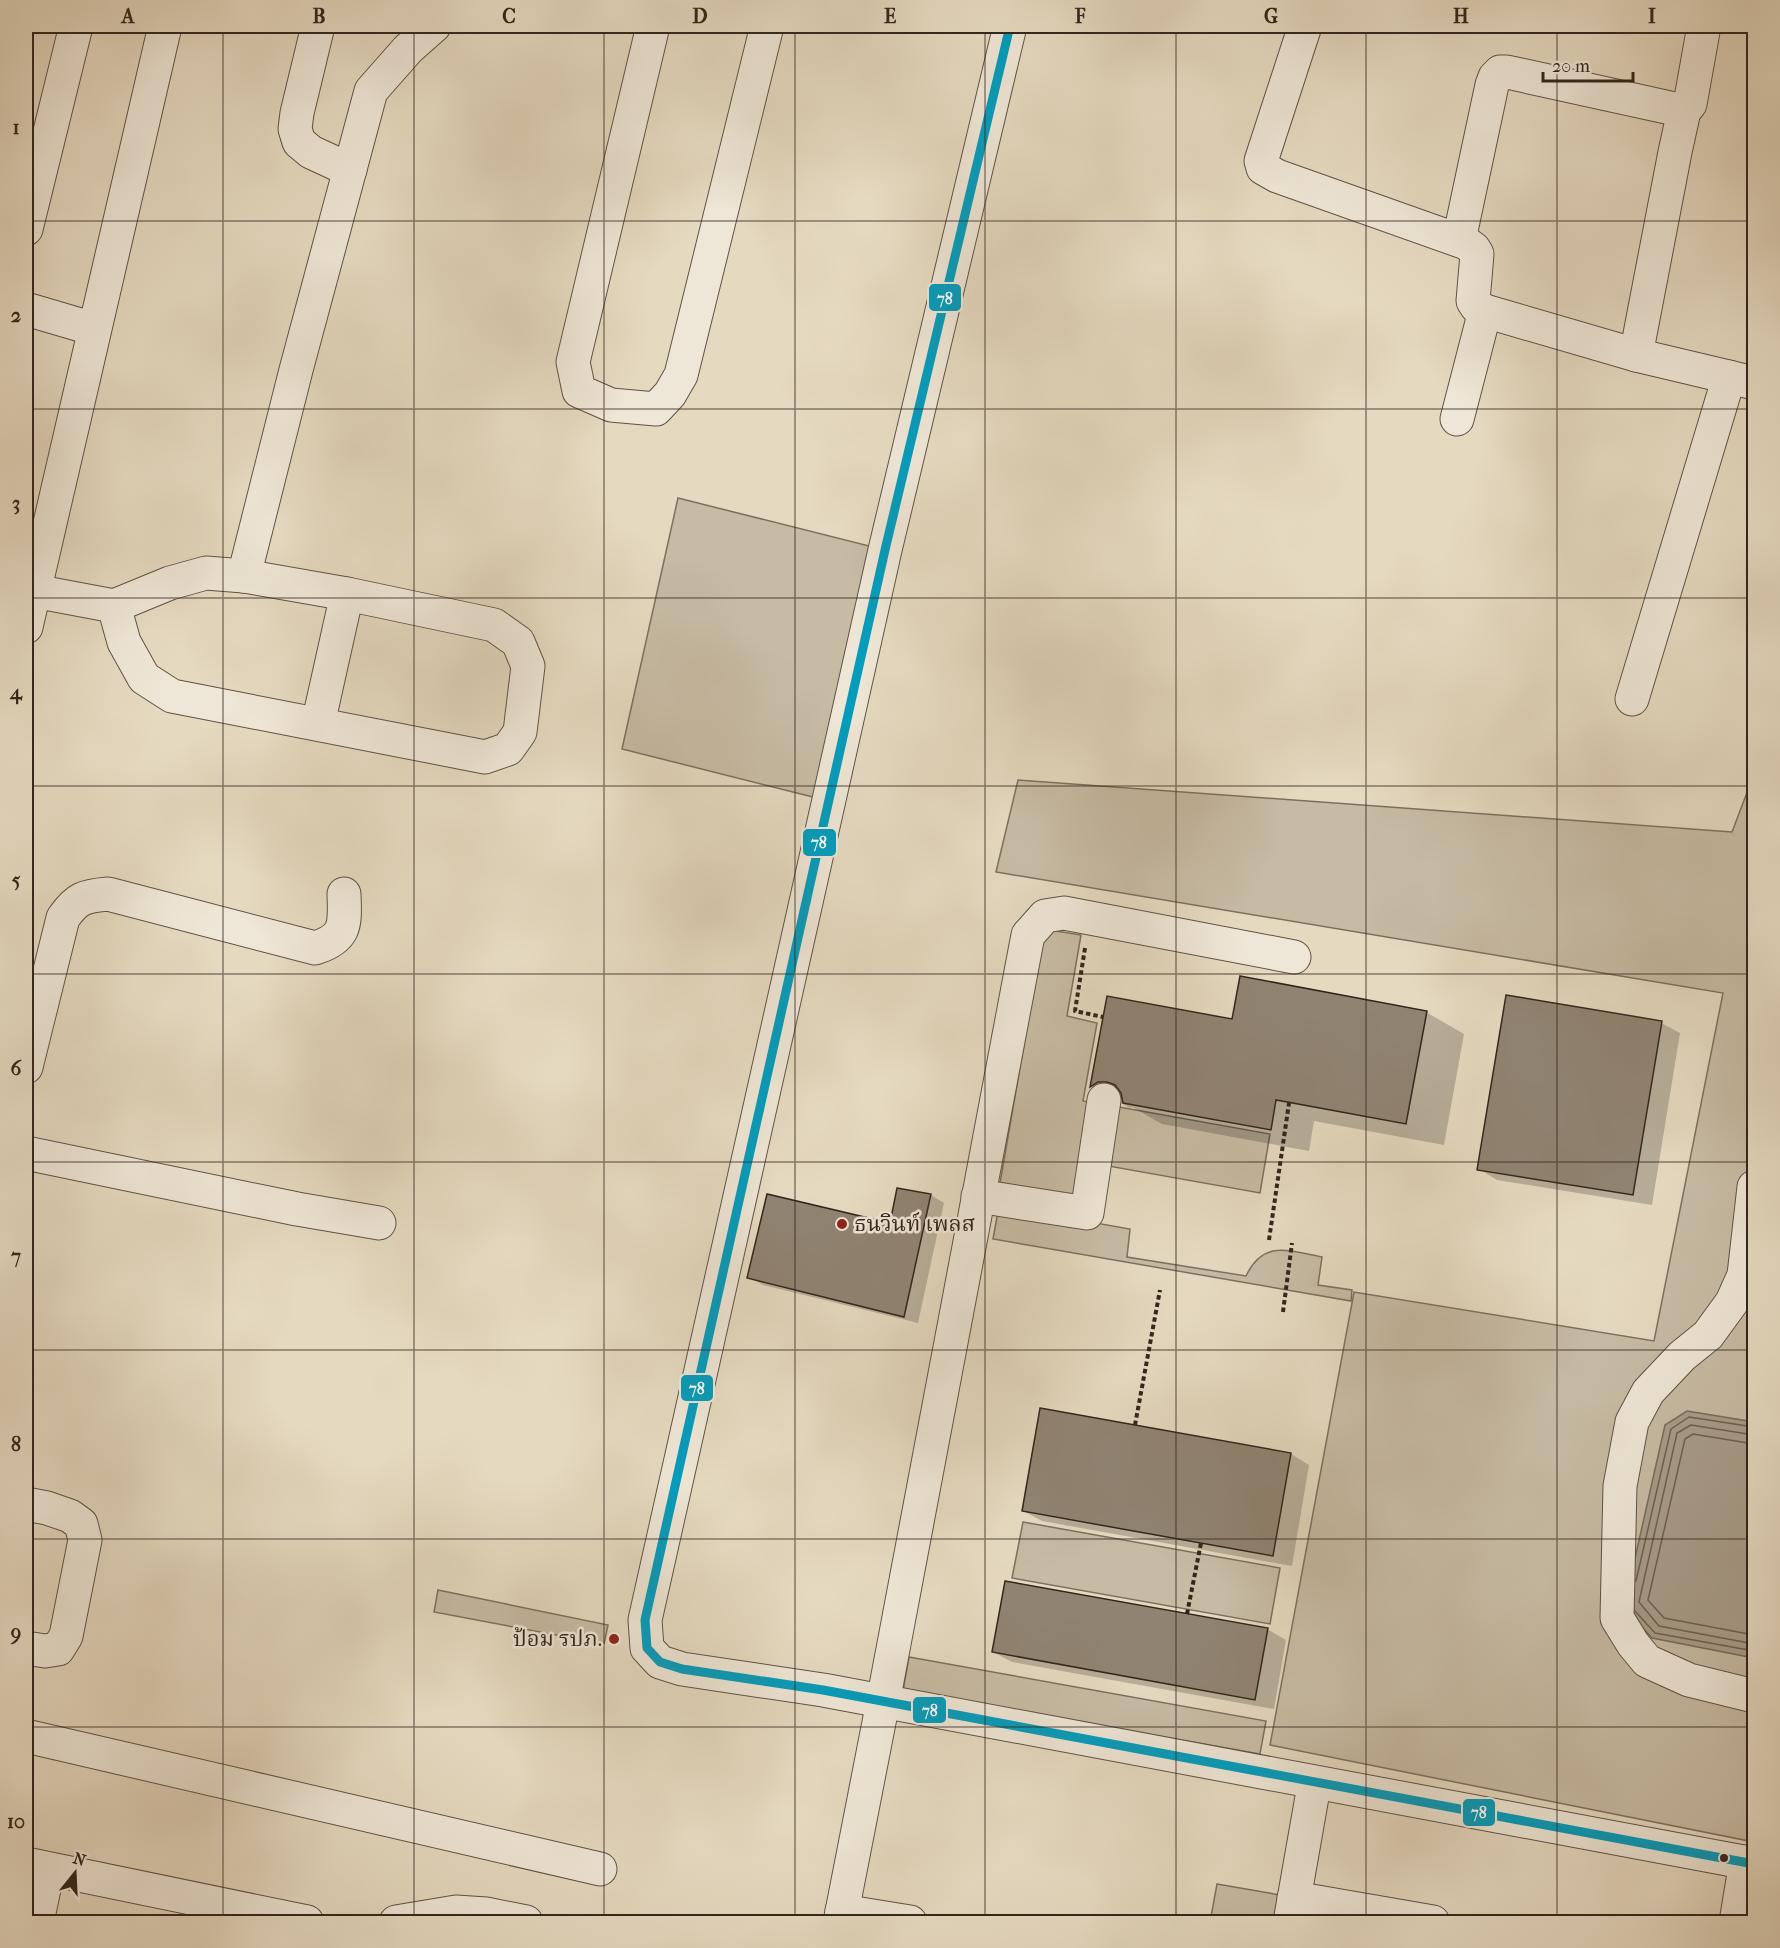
<svg xmlns="http://www.w3.org/2000/svg" width="1780" height="1948" viewBox="0 0 1780 1948" font-family="'IM FELL French Canon','Noto Serif Thai',serif">
	<style>
		.green { fill: #c7bba4; stroke: #7d7060; stroke-width: 1.5 }
		.water { fill: #a89c89; stroke: #796d5e; stroke-width: 1.5 }
		.shadow { fill: #0003 }
		.lines { fill: none; stroke-linecap: round; stroke-linejoin: round }
		.shore { stroke: #6e6153; stroke-width: 1.5 }
		.building { fill: #908372; stroke: #33261d; stroke-width: 1.5 }
		.minor-casing { stroke: #605346; stroke-width: 35 }
		.path { stroke: #33261d; stroke-width: 4; stroke-dasharray: 4.5 3; stroke-linecap: butt }
		.minor { stroke: #eee6d6; stroke-width: 33 }
		.bus-1-casing { stroke: #eee6d6; stroke-width: 14 }
		.bus-1 { stroke: #059cbc; stroke-width: 9 }
		.grid { fill: none; stroke: #33261d; stroke-width: 1.5; stroke-opacity: 0.55 }
		.poi-dot { fill: #8f2418; stroke: #eee6d6; stroke-width: 2 }
		.bus-dot { fill: #33261d; stroke: #eee6d6; stroke-width: 2 }
		.labels { text-anchor: middle; dominant-baseline: central; stroke-width: 5; stroke-linejoin: round; paint-order: stroke }
		.poi-label { font-size: 22px; fill: #33261d; stroke: #eee6d6; text-anchor: start }
		.line-badge { stroke: #eee6d6; stroke-width: 2 }
		.badge-label { font-size: 16px; text-anchor: middle; font-weight: bold; fill: #fff }
		.neatline { fill: none; stroke: #33261d; stroke-width: 2 }
		.grid-label { font-size: 20px; text-anchor: middle; font-weight: bold; fill: #33261d }
	</style>
	<rect width="100%" height="100%" fill="#e5d9c0"/>
	<filter id="stains"><feTurbulence type="fractalNoise" baseFrequency=".00333" numOctaves="4"/><feColorMatrix values="0 0 0 0 .2 0 0 0 0 .09 0 0 0 0 .02 0 0 0 .5 -.17"/></filter>
	<radialGradient id="worn" r=".72"><stop offset=".6" stop-color="#630" stop-opacity="0"/><stop offset="1" stop-color="#630" stop-opacity=".3"/></radialGradient>
	<!-- green -->
	<g class="green">
		<path d="M 678,498 L 885,550 L 821,799 L 622,749 Z"/>
		<path d="M 1754,774 L 1754,1842 L 1270,1745 L 1354,1292 L 1654,1341 L 1723,993 L 996,872 L 1018,780 L 1732,832 Z"/>
		<path d="M 1044,929 L 1081,935 L 1067,1016 L 1097,1023 L 1083,1101 L 1099,1104 L 1083,1197 L 1000,1183 Z"/>
		<path d="M 1119,1107 L 1270,1134 L 1260,1193 L 1108,1166 Z"/>
		<path d="M 999,1206 L 1130,1229 L 1127,1257 L 1246,1276 C 1264,1239 1289,1251 1322,1257 L 1318,1285 L 1352,1290 L 1351,1301 L 993,1239 Z"/>
		<path d="M 1023,1522 L 1280,1568 L 1270,1624 L 1012,1578 Z"/>
		<path d="M 438,1590 L 608,1625 L 604,1644 L 434,1612 Z"/>
		<path d="M 909,1657 L 1266,1721 L 1260,1754 L 903,1691 Z"/>
		<path d="M 1217,1884 L 1280,1895 L 1274,1922 L 1210,1922 Z"/>
	</g>
	<!-- water -->
	<path class="water" d="M 1687,1411 L 1754,1422 L 1754,1658 L 1652,1638 L 1624,1607 L 1665,1425 Z"/>
	<!-- shadow -->
	<g class="shadow">
		<path d="M 1108,997 L 1233,1021 L 1426,1012 L 1464,1034 L 1444,1145 L 1314,1121 L 1309,1151 L 1162,1124 L 1132,1107 L 1130,1108 L 1092,1087 Z"/>
		<path d="M 1661,1023 L 1680,1033 L 1652,1205 L 1497,1180 L 1479,1169 Z"/>
		<path d="M 931,1195 L 944,1203 L 918,1323 L 763,1285 L 749,1277 L 891,1224 Z"/>
		<path d="M 1291,1454 L 1309,1465 L 1292,1566 L 1042,1521 L 1023,1511 Z"/>
		<path d="M 1267,1629 L 1286,1640 L 1274,1709 L 1012,1662 L 993,1652 Z"/>
	</g>
	<g class="lines">
		<!-- shore -->
		<g class="shore">
			<path d="M 1754,1435 L 1691,1425 L 1677,1433 L 1639,1602 L 1659,1626 L 1754,1644"/>
			<path d="M 1754,1444 L 1693,1434 L 1685,1439 L 1648,1600 L 1664,1618 L 1754,1635"/>
			<path d="M 1636,1581 L 1671,1429 L 1689,1417 L 1754,1427"/>
			<path d="M 1635,1611 L 1655,1633 L 1754,1651"/>
		</g>
	</g>
	<!-- building -->
	<g class="building">
		<path d="M 1240,976 L 1427,1011 L 1406,1124 L 1276,1100 L 1271,1130 L 1123,1103 L 1121,1093 L 1115,1085 L 1107,1082 L 1098,1082 L 1090,1087 L 1107,996 L 1232,1019 Z"/>
		<path d="M 1506,995 L 1662,1021 L 1633,1195 L 1477,1170 Z"/>
		<path d="M 897,1188 L 931,1194 L 904,1317 L 747,1278 L 767,1194 L 890,1223 Z"/>
		<path d="M 1040,1408 L 1291,1453 L 1273,1556 L 1022,1511 Z"/>
		<path d="M 1005,1581 L 1268,1628 L 1255,1700 L 992,1652 Z"/>
	</g>
	<g class="lines">
		<!-- minor casing -->
		<g class="minor-casing">
			<g id="minor">
				<path d="M 318,26 L 297,113 L 295,129 L 299,142 L 311,152 L 350,170"/>
				<path d="M 653,26 L 573,362 L 579,391 L 611,405 L 656,409 L 670,394 L 681,375 L 767,26"/>
				<path d="M 1010,26 L 885,550 L 645,1620 L 647,1648 L 660,1662 L 682,1669 L 823,1690 L 1754,1864"/>
				<path d="M 1305,26 L 1261,161 L 1263,168 L 1277,176 L 1466,243 L 1474,249 L 1477,254 L 1473,301 L 1477,307 L 1485,311 L 1636,355 L 1754,383"/>
				<path d="M 26,229 L 76,26"/>
				<path d="M 1459,240 L 1492,85 L 1495,77 L 1500,72 L 1507,72 L 1684,111"/>
				<path d="M 26,309 L 94,329"/>
				<path d="M 1636,355 L 1675,152 L 1684,111 L 1690,104 L 1704,26"/>
				<path d="M 1457,419 L 1485,311"/>
				<path d="M 244,576 L 296,370 L 371,91 L 408,49 L 434,26"/>
				<path d="M 34,591 L 114,606 L 170,583 L 206,573 L 244,576 L 347,594 L 494,625 L 518,642 L 528,666 L 520,732 L 508,749 L 485,757 L 172,696 L 144,678 L 124,642 L 114,606"/>
				<path d="M 26,627 L 165,26"/>
				<path d="M 1632,699 L 1729,377"/>
				<path d="M 318,724 L 347,594"/>
				<path d="M 26,1067 L 63,918 C 77,898 84,896 108,894 L 315,948 C 347,938 345,924 344,894"/>
				<path d="M 26,1153 L 297,1209 L 379,1223"/>
				<path d="M 1754,1187 L 1744,1275 L 1732,1302 L 1708,1335 L 1682,1356 L 1648,1392 L 1632,1422 L 1620,1486 L 1617,1618 L 1633,1644 L 1647,1661 L 1689,1680 L 1754,1696"/>
				<path d="M 978,1196 L 1087,1213 L 1104,1100"/>
				<path d="M 26,1504 L 47,1508 L 70,1516 L 81,1524 L 85,1540 L 66,1636 L 58,1649 L 45,1651 L 26,1648"/>
				<path d="M 26,1736 L 600,1869"/>
				<path d="M 26,1864 L 307,1922"/>
				<path d="M 1294,1898 L 1433,1922"/>
				<path d="M 842,1911 L 910,1922"/>
				<path d="M 37,1922 L 48,1870"/>
				<path d="M 396,1922 L 456,1912 L 486,1914 L 526,1922"/>
				<path d="M 840,1922 L 883,1702 L 1028,935 L 1045,916 L 1064,913 L 1294,957"/>
				<path d="M 1290,1922 L 1312,1797"/>
				<path d="M 1736,1922 L 1746,1862"/>
			</g>
		</g>
		<!-- path -->
		<g class="path">
			<path d="M 1085,948 L 1075,1011 L 1103,1017"/>
			<path d="M 1269,1240 L 1289,1103"/>
			<path d="M 1283,1312 L 1292,1243"/>
			<path d="M 1135,1425 L 1160,1290"/>
			<path d="M 1187,1614 L 1201,1543"/>
		</g>
		<!-- minor -->
		<use href="#minor" class="minor"/>
		<!-- bus-1 casing -->
		<g class="bus-1-casing">
			<path id="bus-1" d="M 1010,26 L 885,550 L 645,1620 L 647,1648 L 660,1662 L 682,1669 L 823,1690 L 1754,1864"/>
		</g>
		<!-- bus-1 -->
		<use href="#bus-1" class="bus-1"/>
	</g>
	<!-- grid -->
	<path class="grid" d="M 223,26 L 223,1922M 414,26 L 414,1922M 604,26 L 604,1922M 795,26 L 795,1922M 985,26 L 985,1922M 1176,26 L 1176,1922M 1366,26 L 1366,1922M 1557,26 L 1557,1922M 26,221 L 1754,221M 26,409 L 1754,409M 26,598 L 1754,598M 26,786 L 1754,786M 26,974 L 1754,974M 26,1162 L 1754,1162M 26,1350 L 1754,1350M 26,1539 L 1754,1539M 26,1727 L 1754,1727"/>
	<!-- markers -->
	<g class="poi-dot">
		<circle cx="842" cy="1224" r="6"/>
		<circle cx="614" cy="1639" r="6"/>
	</g>
	<circle class="bus-dot" cx="1724" cy="1858" r="5"/>
	<g class="labels">
		<!-- poi labels -->
		<g class="poi-label">
			<text x="854" y="1224">ธนวินท์ เพลส</text>
			<text x="602" y="1639" text-anchor="end">ป้อม รปภ.</text>
		</g>
	</g>
	<g class="line-badge">
		<rect x="928" y="283" width="34" height="29" rx="6" fill="#059cbc"/>
		<rect x="802" y="828" width="35" height="29" rx="6" fill="#059cbc"/>
		<rect x="680" y="1374" width="34" height="28" rx="6" fill="#059cbc"/>
		<rect x="912" y="1696" width="35" height="28" rx="6" fill="#059cbc"/>
		<rect x="1462" y="1798" width="34" height="29" rx="6" fill="#059cbc"/>
	</g>
	<g class="badge-label">
		<text x="945" y="304">78</text>
		<text x="819" y="848">78</text>
		<text x="697" y="1394">78</text>
		<text x="930" y="1716">78</text>
		<text x="1479" y="1818">78</text>
	</g>
	<!-- margin -->
	<rect width="1780" height="1948" fill="none" stroke="#e5d9c0" stroke-width="66"/>
	<!-- north arrow -->
	<g transform="translate(75 1873) rotate(18)" stroke="#eee6d6" stroke-width="4.5" paint-order="stroke">
	<path d="M0-4.5L10 22L0 15L-10 22Z" fill="#33261d"/>
	<text y="-9" font-size="16" font-weight="bold" text-anchor="middle" fill="#33261d">N</text>
	</g>
	<!-- scale -->
	<path d="M1543 72v9h90v-9" fill="none" stroke="#33261d" stroke-width="3"/>
	<text x="1552" y="72" font-size="18" fill="#33261d" stroke="#eee6d6" stroke-width="4.5" paint-order="stroke">20 m</text>
	<rect x="33" y="33" width="1714" height="1882" class="neatline"/>
	<g class="grid-label">
		<text x="128" y="23">A</text>
		<text x="319" y="23">B</text>
		<text x="509" y="23">C</text>
		<text x="700" y="23">D</text>
		<text x="890" y="23">E</text>
		<text x="1080" y="23">F</text>
		<text x="1271" y="23">G</text>
		<text x="1461" y="23">H</text>
		<text x="1652" y="23">I</text>
		<text x="16" y="134">1</text>
		<text x="16" y="322">2</text>
		<text x="16" y="510">3</text>
		<text x="16" y="699">4</text>
		<text x="16" y="887">5</text>
		<text x="16" y="1075">6</text>
		<text x="16" y="1263">7</text>
		<text x="16" y="1451">8</text>
		<text x="16" y="1640">9</text>
		<text x="16" y="1828">10</text>
	</g>
	<rect width="100%" height="100%" filter="url(#stains)"/>
	<rect width="100%" height="100%" fill="url(#worn)"/>
</svg>
